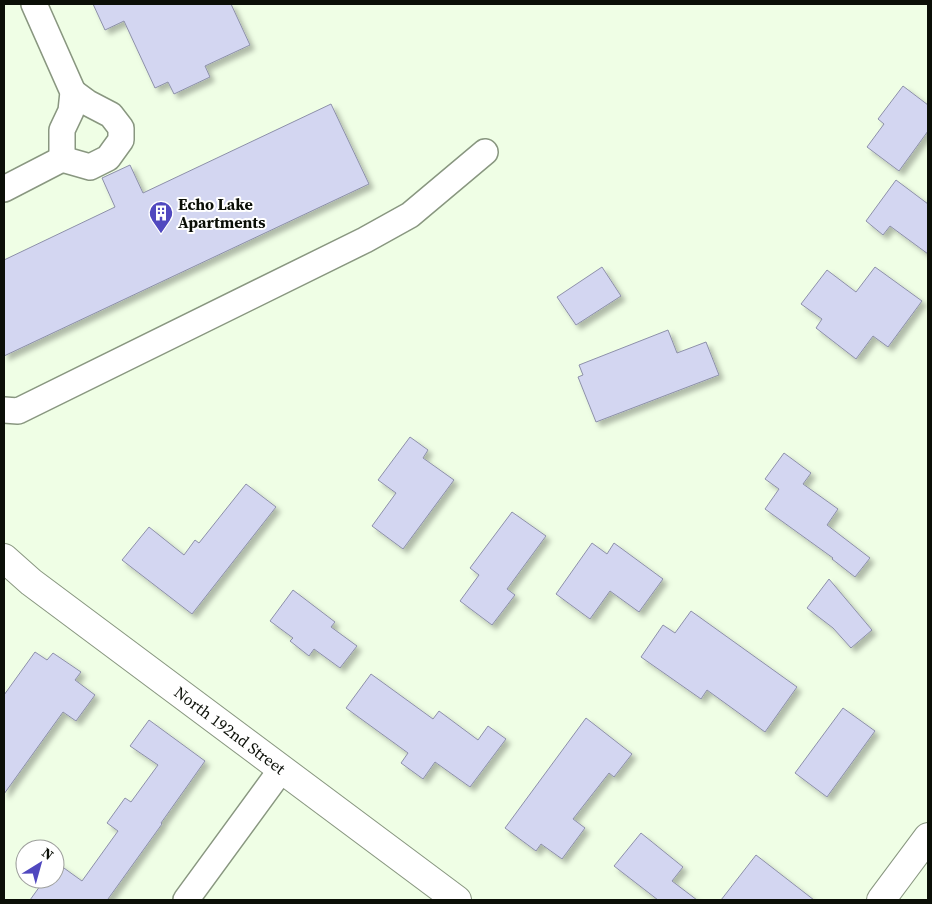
<svg xmlns="http://www.w3.org/2000/svg" width="932" height="904" viewBox="0 0 932 904" font-family="'Source Serif 4',serif">
	<style>
		.building { fill: #d3d6f1; stroke: #8d90a9; filter: url(#shadow) }
		.lines { fill: none; stroke-linecap: round; stroke-linejoin: round }
		.street-casing { stroke: #899780; stroke-width: 28 }
		.secondary-casing { stroke: #899780; stroke-width: 30 }
		.street { stroke: #fff; stroke-width: 25 }
		.secondary { stroke: #fff; stroke-width: 28 }
		.labels { text-anchor: middle; dominant-baseline: central; stroke-width: 4; stroke-linejoin: round; paint-order: stroke }
		.poi-label { font-size: 16px; font-weight: bold; fill: #0b0f07; stroke: #fff; text-anchor: start }
		.street-label { font-size: 16px; fill: #0b0f07; stroke: #fff }
	</style>
	<defs>
		<filter id="shadow"><feDropShadow dx="4.5" dy="4.5" stdDeviation="2.5" flood-color="#0004"/></filter>
	</defs>
	<rect width="100%" height="100%" fill="#effee5"/>
	<!-- building -->
	<g class="building">
		<path d="M 93,4 L 231,4 L 250,45 L 205,66 L 210,77 L 174,94 L 168,82 L 155,88 L 124,21 L 105,30 Z"/>
		<path d="M 903,86 L 928,105 L 928,131 L 899,171 L 867,147 L 884,124 L 878,119 Z"/>
		<path d="M 331,104 L 369,184 L 4,356 L 4,260 L 115,207 L 102,178 L 130,165 L 143,193 Z"/>
		<path d="M 896,180 L 928,204 L 928,254 L 890,226 L 883,235 L 866,221 Z"/>
		<path d="M 602,267 L 621,296 L 576,325 L 557,297 Z"/>
		<path d="M 875,267 L 922,301 L 888,347 L 873,336 L 856,359 L 816,328 L 822,319 L 801,304 L 827,270 L 856,292 Z"/>
		<path d="M 668,330 L 677,353 L 706,342 L 719,375 L 596,422 L 578,377 L 583,375 L 579,365 Z"/>
		<path d="M 410,437 L 428,450 L 423,458 L 454,480 L 403,549 L 372,526 L 396,493 L 378,480 Z"/>
		<path d="M 784,453 L 811,473 L 803,484 L 838,509 L 827,525 L 870,558 L 855,577 L 832,559 L 833,558 L 765,509 L 779,489 L 765,479 Z"/>
		<path d="M 246,484 L 276,507 L 192,614 L 122,560 L 149,527 L 184,555 L 195,540 L 199,543 Z"/>
		<path d="M 512,512 L 546,536 L 507,589 L 515,595 L 492,625 L 460,601 L 479,575 L 470,568 Z"/>
		<path d="M 592,543 L 607,554 L 614,543 L 663,579 L 639,612 L 610,591 L 590,619 L 556,594 Z"/>
		<path d="M 829,579 L 872,630 L 851,648 L 833,628 L 807,608 Z"/>
		<path d="M 293,590 L 335,622 L 331,627 L 357,646 L 340,668 L 314,649 L 309,656 L 290,641 L 293,638 L 270,621 Z"/>
		<path d="M 691,611 L 797,687 L 765,732 L 707,690 L 701,699 L 641,657 L 663,625 L 675,633 Z"/>
		<path d="M 35,652 L 47,660 L 53,653 L 81,672 L 75,680 L 95,695 L 76,721 L 63,712 L 4,794 L 4,695 Z"/>
		<path d="M 371,674 L 433,719 L 439,711 L 478,740 L 488,726 L 506,739 L 470,787 L 435,762 L 423,779 L 401,763 L 408,753 L 346,708 Z"/>
		<path d="M 843,708 L 875,731 L 827,797 L 795,773 Z"/>
		<path d="M 586,718 L 632,754 L 614,777 L 609,773 L 573,819 L 585,828 L 562,859 L 541,844 L 536,851 L 505,828 Z"/>
		<path d="M 149,720 L 205,761 L 161,823 L 162,824 L 108,899 L 109,900 L 30,900 L 45,879 L 55,879 L 55,866 L 57,863 L 82,881 L 118,831 L 107,823 L 125,798 L 131,802 L 158,765 L 130,746 Z"/>
		<path d="M 641,833 L 683,867 L 672,881 L 697,900 L 658,900 L 614,866 Z"/>
		<path d="M 756,855 L 814,900 L 721,900 Z"/>
	</g>
	<g class="lines">
		<!-- street casing -->
		<g class="street-casing">
			<g id="street">
				<path d="M 34,4 L 73,92 L 71,111 L 62,130 L 62,159"/>
				<path d="M 4,189 L 62,159 L 90,167 L 108,158 L 121,140 L 121,128 L 111,115 L 88,103 L 73,92"/>
				<path d="M 4,410 L 18,411 L 365,240 L 410,215 L 485,152"/>
				<path d="M 186,900 L 281,770"/>
			</g>
		</g>
		<!-- secondary casing -->
		<g class="secondary-casing">
			<g id="secondary">
				<path d="M 4,558 L 31,582 L 457,900"/>
				<path d="M 881,900 L 928,837"/>
			</g>
		</g>
		<!-- street -->
		<use href="#street" class="street"/>
		<!-- secondary -->
		<use href="#secondary" class="secondary"/>
	</g>
	<!-- icons -->
	<defs>
		<g id="building-pin" transform="scale(1.25)"><path d="M0 17L-7.5 6A9.5 9.5 0 1 1 7.5 6Z" fill="#5048bf" stroke="#fff"/><path d="M-4-6H4V6H1V3H-1V6H-4ZM-2.5-4.3h1.7v1.8h-1.7ZM.8-4.3h1.7v1.8H.8ZM-2.5-1h1.7V.8h-1.7ZM.8-1h1.7V.8H.8Z" fill="#fff"/></g>
	</defs>
	<g fill-rule="evenodd">
		<use href="#building-pin" x="161" y="213"/>
	</g>
	<g class="labels">
		<!-- poi labels -->
		<g class="poi-label">
			<text x="178" y="204">Echo Lake<tspan x="178" dy="18">Apartments</tspan></text>
		</g>
		<!-- street labels -->
		<g class="street-label">
			<text transform="translate(230 730) rotate(37)">North 192nd Street</text>
		</g>
	</g>
	<!-- border -->
	<rect width="932" height="904" fill="none" stroke="#0b0f07" stroke-width="10"/>
	<!-- north arrow -->
	<g transform="translate(40 864) rotate(37)"><circle r="24" fill="#ffffff" stroke="#9d9f9c"/>
	<path d="M0-4L9 19L0 12L-9 19Z" fill="#5048bf"/>
	<text y="-8" font-size="14" font-weight="bold" text-anchor="middle" fill="#0b0f07">N</text>
	</g>
</svg>
